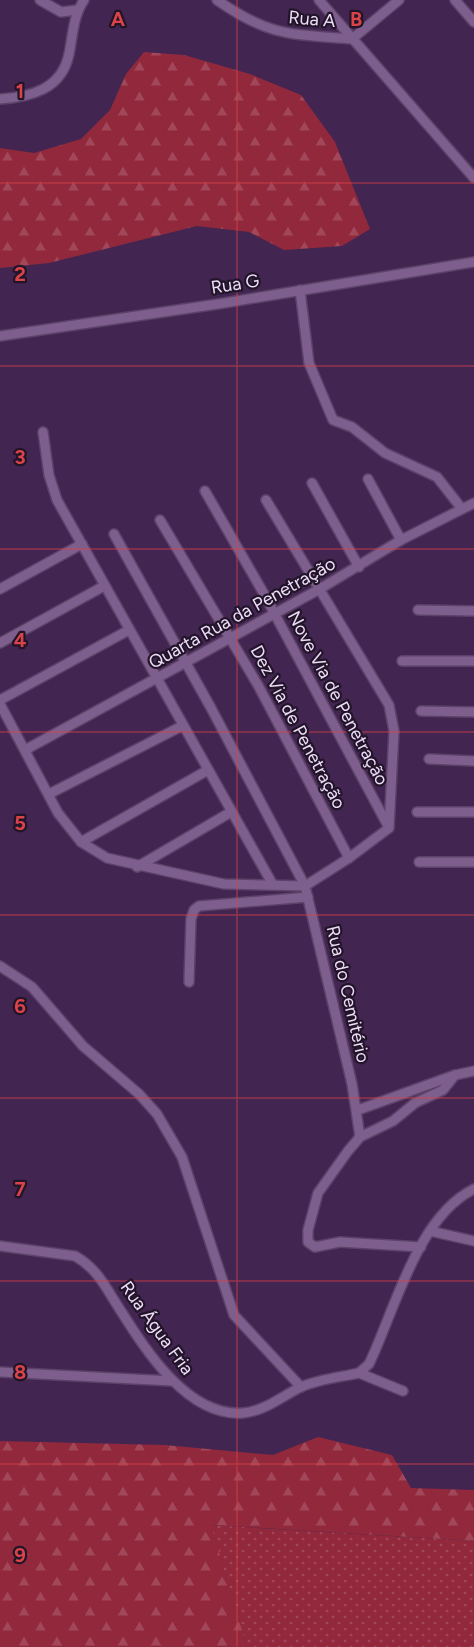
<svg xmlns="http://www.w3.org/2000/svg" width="474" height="1647" viewBox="0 0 474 1647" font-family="Figtree,sans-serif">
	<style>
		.grass { fill: url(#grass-dots) }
		.forest { fill: url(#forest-firs) }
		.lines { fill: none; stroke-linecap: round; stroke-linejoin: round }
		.minor-casing { stroke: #5c4268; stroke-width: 12 }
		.minor { stroke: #7d5e8d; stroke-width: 9 }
		.grid { fill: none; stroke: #da4347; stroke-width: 1.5; stroke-opacity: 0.55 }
		.labels { text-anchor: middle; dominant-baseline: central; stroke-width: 4.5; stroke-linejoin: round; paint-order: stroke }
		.street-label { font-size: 18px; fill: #eeddf8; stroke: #221529 }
		.grid-label { font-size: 20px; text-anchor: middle; font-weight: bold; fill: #da4347; stroke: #221529; stroke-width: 4.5; stroke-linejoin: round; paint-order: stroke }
	</style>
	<defs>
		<pattern id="grass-dots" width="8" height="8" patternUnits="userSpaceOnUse" patternTransform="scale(1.5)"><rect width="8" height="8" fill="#91283c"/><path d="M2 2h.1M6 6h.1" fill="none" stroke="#a14759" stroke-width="1.8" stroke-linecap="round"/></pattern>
		<pattern id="forest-firs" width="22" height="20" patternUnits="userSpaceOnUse" patternTransform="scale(1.5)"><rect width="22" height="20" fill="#91283c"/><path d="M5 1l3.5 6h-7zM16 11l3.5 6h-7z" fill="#a14759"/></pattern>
	</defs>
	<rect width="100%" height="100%" fill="#422550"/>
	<!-- grass -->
	<path class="grass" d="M 210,1525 L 474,1541 L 474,1647 L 247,1647 Z"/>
	<!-- forest -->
	<g class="forest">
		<path d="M 144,52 L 184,55 L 250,74 L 301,95 L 335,142 L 370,229 L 342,246 L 284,250 L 249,232 L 197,226 L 49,263 L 0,268 L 0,148 L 34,153 L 81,139 L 110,110 L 126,74 Z"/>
		<path d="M 318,1437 L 392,1455 L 411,1488 L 474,1490 L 474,1541 L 211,1525 L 247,1647 L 0,1647 L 0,1441 L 165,1445 L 273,1455 Z"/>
	</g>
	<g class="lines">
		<!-- minor casing -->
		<g class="minor-casing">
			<g id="minor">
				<path d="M 40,0 L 61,12 L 77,10"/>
				<path d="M 217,0 C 270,37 291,34 352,39 L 399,0"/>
				<path d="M 319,0 L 474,178"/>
				<path d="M 455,0 L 474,22"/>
				<path d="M 0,99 C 31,97 62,89 69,54 C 73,35 73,16 84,0"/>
				<path d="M 300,290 L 309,363 L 333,420 L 352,427 L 385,453 L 437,477 L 462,509"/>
				<path d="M 0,336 L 218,304 L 474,262"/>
				<path d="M 43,432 L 49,475 L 57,500 L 273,885"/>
				<path d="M 368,479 L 401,540"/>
				<path d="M 312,483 L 359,567"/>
				<path d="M 205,491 L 264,594 L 388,826"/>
				<path d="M 160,520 L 259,687 L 349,858"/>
				<path d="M 114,534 L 211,708 L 305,886 L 352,1084 L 360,1137"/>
				<path d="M 0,589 L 82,544"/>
				<path d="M 418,610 L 474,611"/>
				<path d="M 0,643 L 104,586"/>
				<path d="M 402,661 L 474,661"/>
				<path d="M 0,700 L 129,630"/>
				<path d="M 0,704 L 58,813 L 81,842 L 107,858 L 224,884 L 305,886 L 349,858 L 389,828 L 394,731 L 389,705 L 266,500"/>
				<path d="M 421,711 L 474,712"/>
				<path d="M 25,750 L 318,590 L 401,540 L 474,503"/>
				<path d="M 429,759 L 474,761"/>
				<path d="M 49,794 L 182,726"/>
				<path d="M 417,812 L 474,812"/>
				<path d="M 81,842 L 208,770"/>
				<path d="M 419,862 L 474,862"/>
				<path d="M 137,867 L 231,812"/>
				<path d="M 0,966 L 32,987 L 83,1046 L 139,1094 L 157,1114 L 182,1157 L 234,1315 L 301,1387"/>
				<path d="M 189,982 L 191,919 L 194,910 L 199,906 L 308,897"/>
				<path d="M 358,1110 L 455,1075 L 474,1071"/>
				<path d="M 430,1231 L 474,1241"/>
				<path d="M 0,1246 L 75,1256 C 97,1268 106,1288 119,1308 C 145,1349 187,1417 243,1413 C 265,1411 282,1396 301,1387 C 319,1379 341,1377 359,1373"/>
				<path d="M 421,1247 L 340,1242 L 315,1247 L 308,1242 L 308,1230 L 318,1193 L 348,1151 L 360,1137 L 393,1121 L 415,1103 L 443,1090 L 455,1075"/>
				<path d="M 0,1372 L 172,1381"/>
				<path d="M 403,1391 L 359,1373 L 369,1364 C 395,1310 417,1217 474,1189"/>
			</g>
		</g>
		<!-- minor -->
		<use href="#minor" class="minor"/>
	</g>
	<!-- grid -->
	<path class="grid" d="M 237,0 L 237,1647M 0,183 L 474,183M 0,366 L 474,366M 0,549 L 474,549M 0,732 L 474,732M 0,915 L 474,915M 0,1098 L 474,1098M 0,1281 L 474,1281M 0,1464 L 474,1464"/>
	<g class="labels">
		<!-- street labels -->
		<g class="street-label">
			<text transform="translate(312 19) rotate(5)">Rua A</text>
			<text transform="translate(235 284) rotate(-9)">Rua G</text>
			<text transform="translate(242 613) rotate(-29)">Quarta Rua da Penetração</text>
			<text transform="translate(338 698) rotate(62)">Nove Via de Penetração</text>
			<text transform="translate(298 727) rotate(62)">Dez Via de Penetração</text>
			<text transform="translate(348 994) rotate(77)">Rua do Cemitério</text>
			<text transform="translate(157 1328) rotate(54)">Rua Água Fria</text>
		</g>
	</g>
	<g class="grid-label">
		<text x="118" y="26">A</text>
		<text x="356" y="26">B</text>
		<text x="20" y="98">1</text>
		<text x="20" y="281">2</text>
		<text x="20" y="464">3</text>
		<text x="20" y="647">4</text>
		<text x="20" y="830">5</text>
		<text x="20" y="1013">6</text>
		<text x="20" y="1196">7</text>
		<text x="20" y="1379">8</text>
		<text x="20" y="1562">9</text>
	</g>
</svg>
